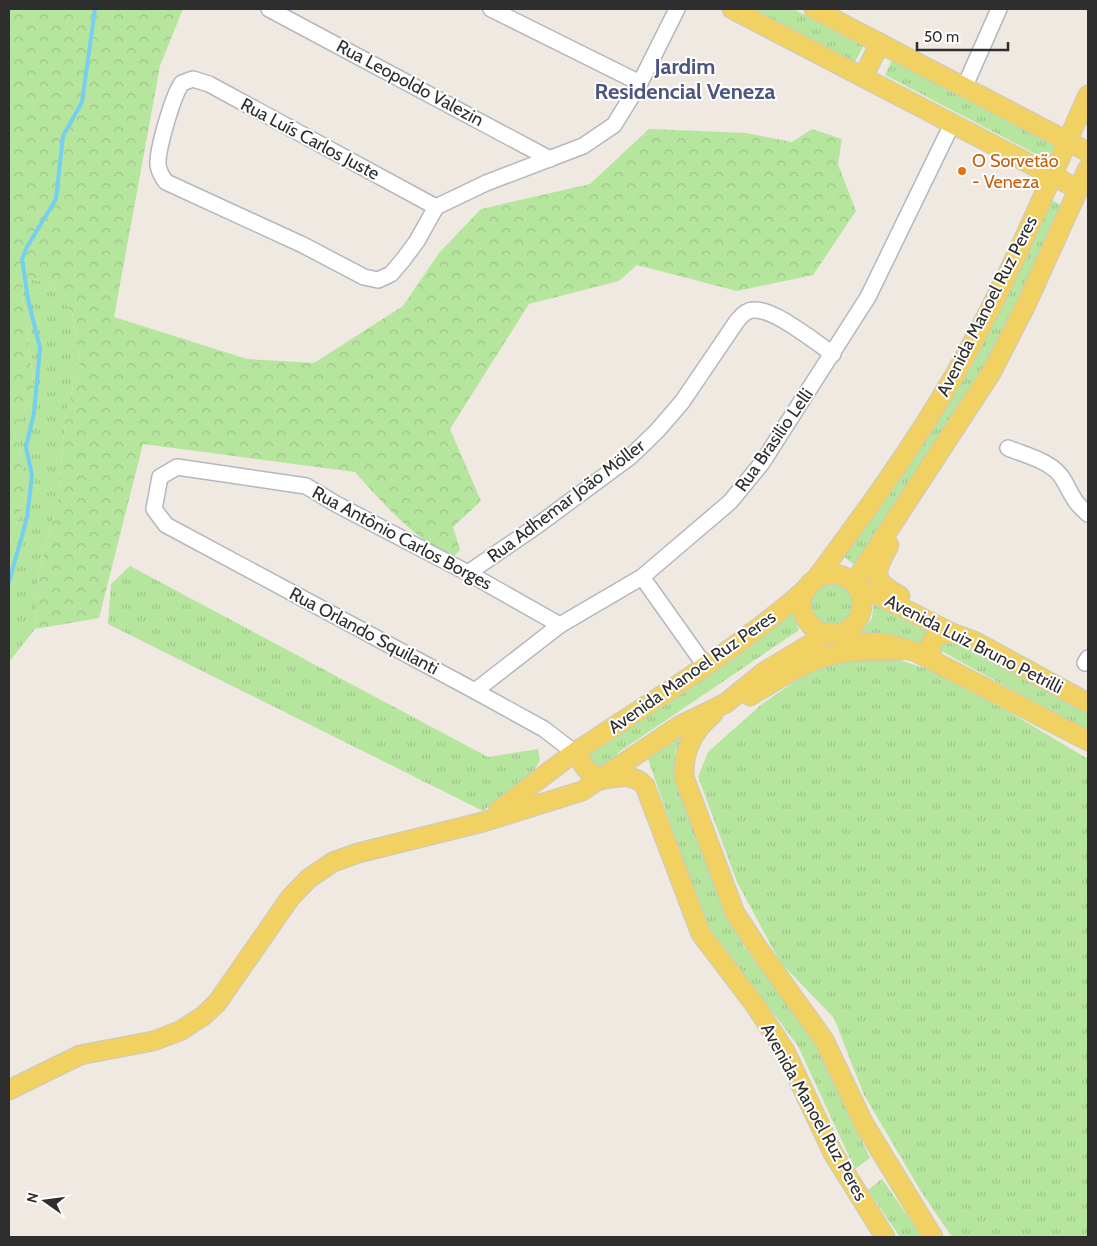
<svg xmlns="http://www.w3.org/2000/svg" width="1097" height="1246" viewBox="0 0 1097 1246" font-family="Cabin,sans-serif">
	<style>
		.grass { fill: url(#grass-tufts) }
		.forest { fill: url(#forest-crowns) }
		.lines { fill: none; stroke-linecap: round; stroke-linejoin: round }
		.stream { stroke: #75cff0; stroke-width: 4 }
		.minor-casing { stroke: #b4b7c1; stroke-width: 18 }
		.major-casing { stroke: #c9c9c9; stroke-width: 21 }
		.minor { stroke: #fff; stroke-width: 15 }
		.major { stroke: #f2d163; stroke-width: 19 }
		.food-dot { fill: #e8710a; stroke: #fff; stroke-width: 2 }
		.labels { text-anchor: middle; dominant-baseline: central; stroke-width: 4; stroke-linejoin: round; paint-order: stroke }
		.street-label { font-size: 18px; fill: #2e2e2e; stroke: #fff }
		.food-label { font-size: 18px; fill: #c56008; stroke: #fff; text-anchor: start }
		.district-label { font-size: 22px; font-weight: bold; fill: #4d5680; stroke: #fff }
	</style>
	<defs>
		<pattern id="grass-tufts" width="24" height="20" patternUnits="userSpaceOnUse" patternTransform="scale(1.25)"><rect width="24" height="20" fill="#b6e59e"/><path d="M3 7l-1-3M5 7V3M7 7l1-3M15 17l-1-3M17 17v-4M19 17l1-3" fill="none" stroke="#9dc588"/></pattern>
		<pattern id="forest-crowns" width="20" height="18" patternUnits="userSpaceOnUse" patternTransform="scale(1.25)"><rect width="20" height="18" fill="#b6e59e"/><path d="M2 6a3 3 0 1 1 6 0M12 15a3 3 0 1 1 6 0" fill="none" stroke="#9dc588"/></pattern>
	</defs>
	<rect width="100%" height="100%" fill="#efe9e1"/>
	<!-- grass -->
	<g class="grass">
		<path d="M 754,9 L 793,9 L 864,45 L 855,62 Z"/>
		<path d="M 892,60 L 1055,144 L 1047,160 L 885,75 Z"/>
		<path d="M 1051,200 L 1063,206 L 1001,341 L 858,568 L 842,555 C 881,502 920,449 955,393 C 993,333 1020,265 1051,200 Z"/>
		<path d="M 21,277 L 51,283 L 72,312 L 80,361 L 66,411 L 58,501 L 39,571 L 35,629 L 9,662 L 9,547 L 27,492 L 15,432 L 34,390 Z"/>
		<path d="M 130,566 L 488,757 L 538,749 L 540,760 L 533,772 L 483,811 L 108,624 L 111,584 Z"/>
		<circle cx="832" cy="603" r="23"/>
		<path d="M 874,598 L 938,630 L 929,646 L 858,636 L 872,618 Z"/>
		<path d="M 792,612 L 799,630 L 619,752 L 611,762 L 599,771 L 588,757 L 591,752 L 737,657 Z"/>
		<path d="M 951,637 L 1088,712 L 1088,732 L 945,653 L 940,650 L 939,639 Z"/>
		<path d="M 864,657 L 900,660 L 936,672 L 999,706 L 1088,759 L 1088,1237 L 952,1237 L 922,1193 L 864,1095 L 834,1018 L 780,962 L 737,882 L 698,777 L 708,752 L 762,704 L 825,661 Z"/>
		<path d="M 692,725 L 675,751 L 676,781 L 729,918 L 744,947 L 794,1011 L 815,1043 L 870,1158 L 855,1169 L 798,1046 L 713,933 L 701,912 L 647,756 Z"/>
		<path d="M 882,1179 L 922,1237 L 900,1237 L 868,1190 Z"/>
	</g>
	<!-- forest -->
	<path class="forest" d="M 9,9 L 183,9 L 160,66 L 114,317 L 247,359 L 314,363 L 403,306 L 439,253 L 481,209 L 590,184 L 649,129 L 746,133 L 792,142 L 812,129 L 842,139 L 838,164 L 856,211 L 813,275 L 737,291 L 637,265 L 619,281 L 529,304 L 450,429 L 481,501 L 453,527 L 460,550 L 452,558 C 411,535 386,507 355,472 L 143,444 L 99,618 L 35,629 L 39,571 L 58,501 L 66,411 L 80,361 L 72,312 L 51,283 L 21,277 L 34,390 L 15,432 L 27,492 L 9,547 Z"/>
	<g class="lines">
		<!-- stream -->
		<path class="stream" d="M 9,582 L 27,518 L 32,475 L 26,447 L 34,413 L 40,348 L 28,299 L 22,259 L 27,247 L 56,199 L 63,136 L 82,102 L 95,9"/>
		<!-- minor casing -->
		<g class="minor-casing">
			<g id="minor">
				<path d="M 269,9 L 550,159"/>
				<path d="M 491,9 L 640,83"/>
				<path d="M 964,88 L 999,9"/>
				<path d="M 436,207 L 209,84 L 193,79 L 182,83 C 173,95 157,150 158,165 C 159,171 162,177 166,182 L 303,245 L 364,277 L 378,280 L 391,274 L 403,260 L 417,241 L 436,207 L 486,183 L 583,146 L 614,125 L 640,83 L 677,9"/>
				<path d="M 1008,448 C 1027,456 1052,461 1063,479 C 1073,496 1072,500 1088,514"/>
				<path d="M 468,573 L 538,525 L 630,457 L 657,431 L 682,402 L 737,321 C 741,316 747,310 753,310 C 774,308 815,342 833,354"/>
				<path d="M 642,577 L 706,667"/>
				<path d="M 560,625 L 468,573 L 336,504 L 306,486 L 177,467 L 160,477 L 154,509 L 166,525 L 475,691 L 544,729 L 575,753"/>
				<path d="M 1085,663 L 1088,658"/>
				<path d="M 475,691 L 560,625 L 642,577 L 730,502 L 762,463 L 868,297 L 952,124"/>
			</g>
		</g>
		<!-- major casing -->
		<g class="major-casing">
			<g id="major">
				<path d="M 732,9 L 1078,189"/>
				<path d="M 814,9 L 1088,152"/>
				<path d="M 863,77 L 880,43"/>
				<path d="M 889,545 C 874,573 871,580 900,596"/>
				<circle cx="832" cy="604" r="30"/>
				<path d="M 815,580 C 864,514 913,447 954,376 C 1006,286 1046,189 1088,95"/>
				<path d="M 854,583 L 991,373 L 1026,305 L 1088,168"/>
				<path d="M 859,590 L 875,594 L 952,633 L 974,641 L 1088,703"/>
				<path d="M 835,634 L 857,642 L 888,644 L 916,652 L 1088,741"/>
				<path d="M 933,660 C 927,641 933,635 952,633"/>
				<path d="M 750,696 C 782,677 811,656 848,652 C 867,649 886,653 906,649"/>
				<path d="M 713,714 C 693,731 683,750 684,777 L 735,913 L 758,948 L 824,1040 L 864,1124 L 933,1237"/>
				<path d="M 575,753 L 587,770 L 601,780"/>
				<path d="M 604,779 C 621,777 633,773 645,786 L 701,934 L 755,1005 L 785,1051 L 833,1153 L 885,1237"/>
				<path d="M 498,811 C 524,791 550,770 577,751 C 655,699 736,651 807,588"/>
				<path d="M 9,1090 L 80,1055 L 153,1041 L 180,1031 L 203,1016 L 217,1003 L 290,898 L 308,879 L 333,862 L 358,853 L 483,822 L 582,791 L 679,726 L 726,703 L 764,672 L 827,634"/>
			</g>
		</g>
		<!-- minor -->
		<use href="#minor" class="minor"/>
		<!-- major -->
		<use href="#major" class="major"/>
	</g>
	<!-- markers -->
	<circle class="food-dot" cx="962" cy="171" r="5"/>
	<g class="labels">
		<!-- street labels -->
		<g class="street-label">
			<text transform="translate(410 83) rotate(28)">Rua Leopoldo Valezin</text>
			<text transform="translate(310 139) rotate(28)">Rua Luís Carlos Juste</text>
			<text transform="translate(987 306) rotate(-63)">Avenida Manoel Ruz Peres</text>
			<text transform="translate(774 440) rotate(-55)">Rua Brasilio Lelli</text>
			<text transform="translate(566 501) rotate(-37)">Rua Adhemar João Möller</text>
			<text transform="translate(402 538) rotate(28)">Rua Antônio Carlos Borges</text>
			<text transform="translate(364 631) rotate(28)">Rua Orlando Squilanti</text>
			<text transform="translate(974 644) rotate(27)">Avenida Luiz Bruno Petrilli</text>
			<text transform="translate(692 672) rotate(-35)">Avenida Manoel Ruz Peres</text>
			<text transform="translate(814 1112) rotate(61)">Avenida Manoel Ruz Peres</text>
		</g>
		<!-- food labels -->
		<g class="food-label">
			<text x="972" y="161">O Sorvetão<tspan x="972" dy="21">- Veneza</tspan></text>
		</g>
		<!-- district labels -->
		<g class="district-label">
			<text x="685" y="66">Jardim<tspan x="685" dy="25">Residencial Veneza</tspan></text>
		</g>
	</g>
	<!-- border -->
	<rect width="1097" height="1246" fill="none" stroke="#2e2e2e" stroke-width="20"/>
	<!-- north arrow -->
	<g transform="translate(45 1201) rotate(284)" stroke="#ffffff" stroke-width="4" paint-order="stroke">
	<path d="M0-4L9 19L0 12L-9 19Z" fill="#2e2e2e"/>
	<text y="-8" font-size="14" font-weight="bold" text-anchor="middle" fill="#2e2e2e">N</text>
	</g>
	<!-- scale -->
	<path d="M917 42v8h91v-8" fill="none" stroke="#2e2e2e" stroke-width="2.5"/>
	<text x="924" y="42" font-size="15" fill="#2e2e2e" stroke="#ffffff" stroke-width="4" paint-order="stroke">50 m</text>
</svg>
